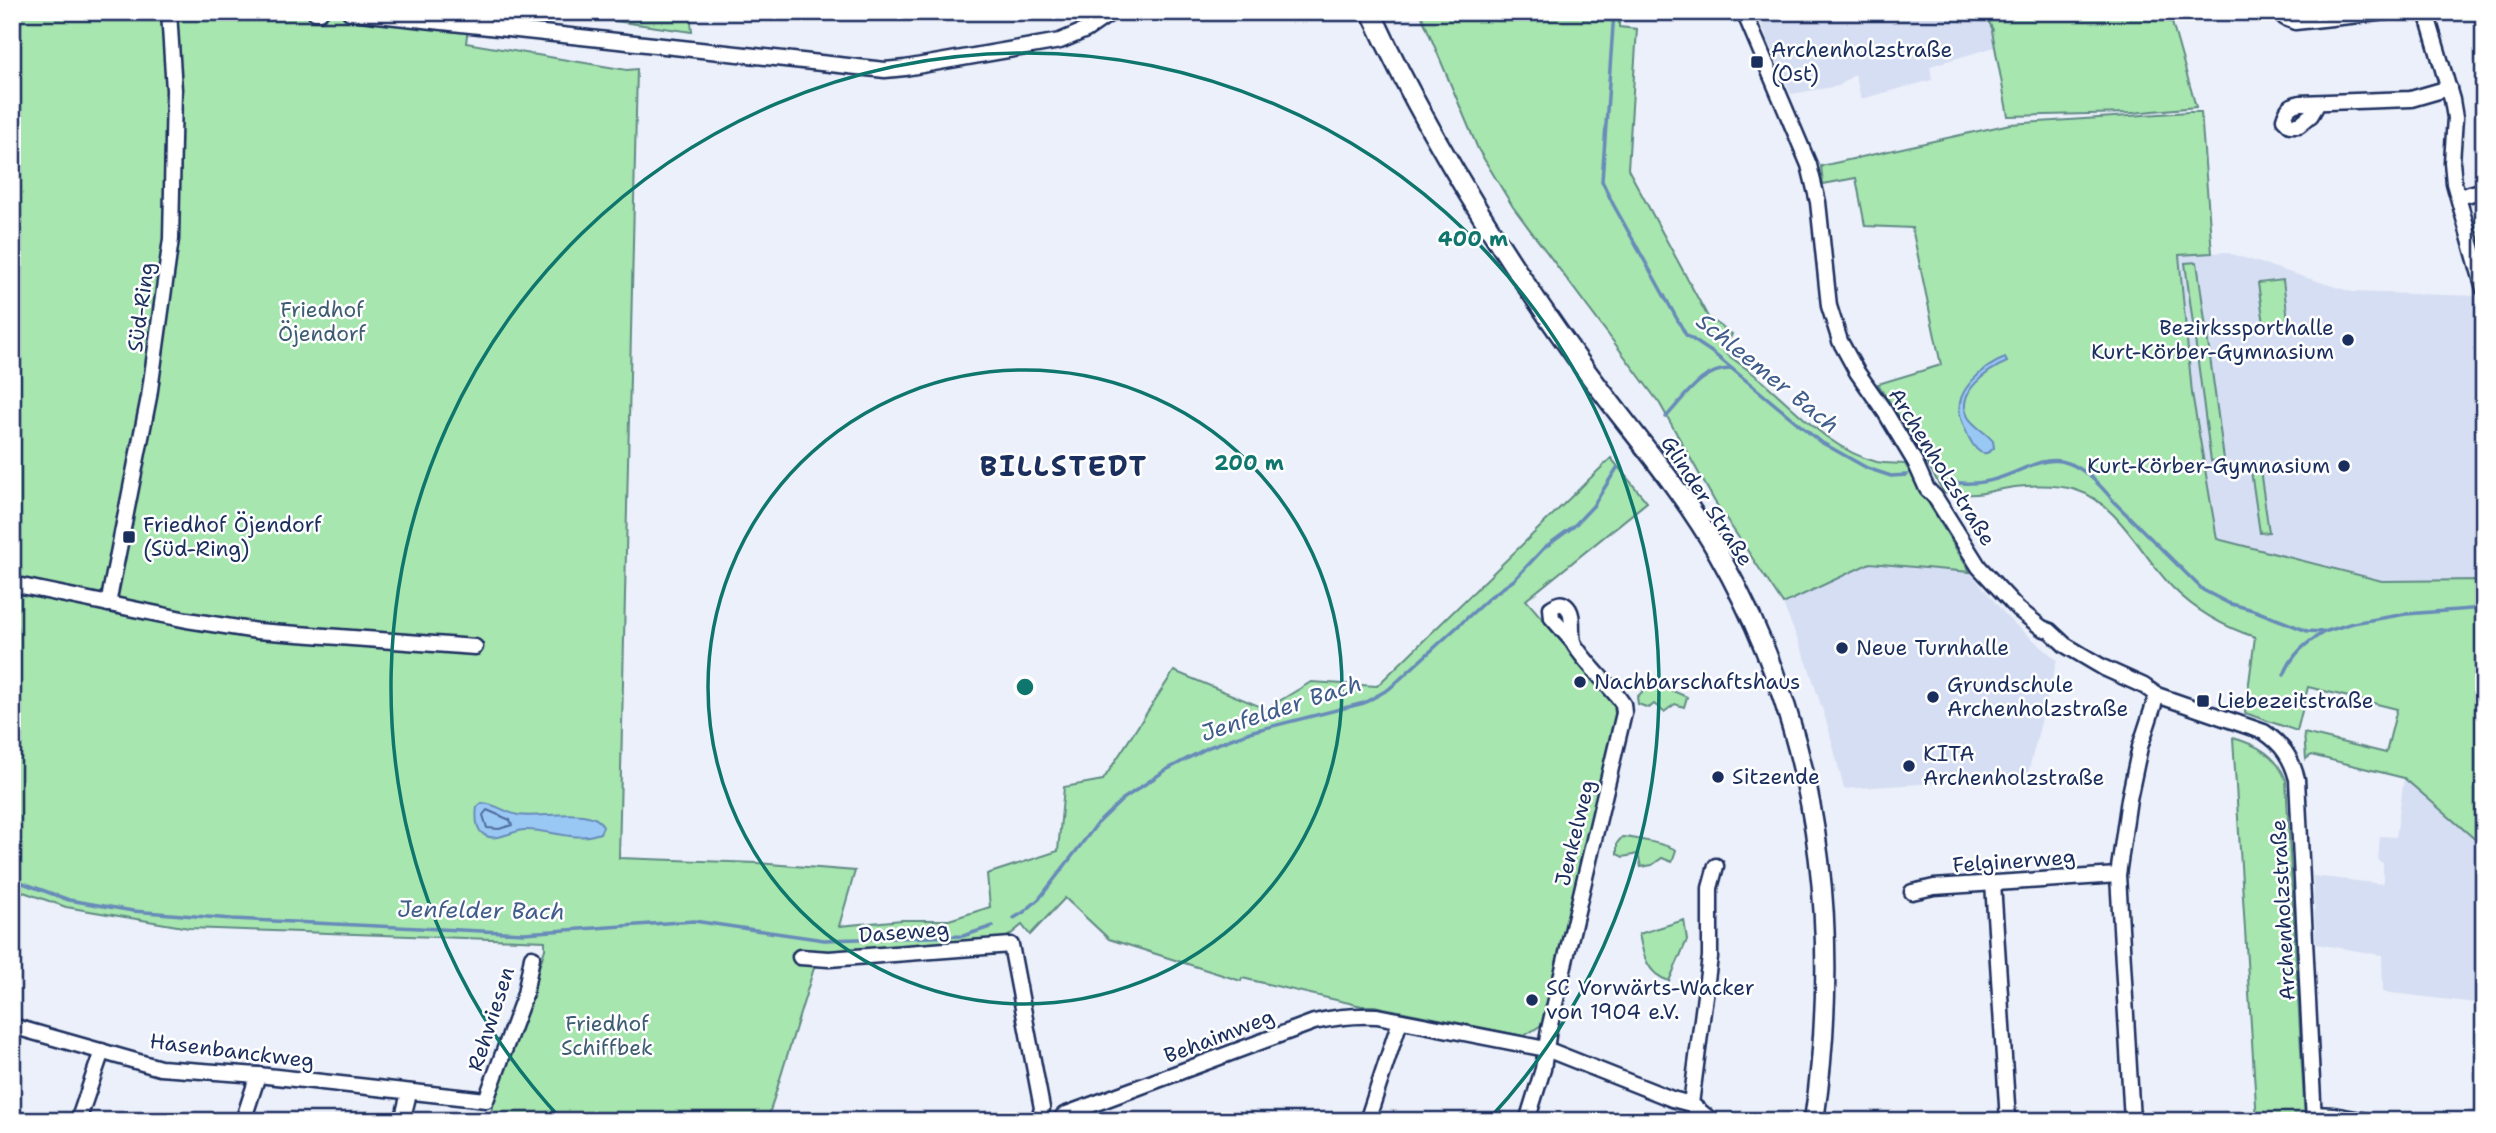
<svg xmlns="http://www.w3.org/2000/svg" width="2496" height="1133" viewBox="0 0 2496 1133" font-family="'Shantell Sans',sans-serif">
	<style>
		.built { fill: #d6def3 }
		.green { fill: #a7e6ae; stroke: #618a86; stroke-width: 2 }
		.water { fill: #9ac8f5; stroke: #678bb9; stroke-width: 2 }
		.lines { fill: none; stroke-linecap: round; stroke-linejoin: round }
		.shore { stroke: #4e6c9a; stroke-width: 2 }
		.stream { stroke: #678bb9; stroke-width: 3.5 }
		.minor-casing { stroke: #1b2f5e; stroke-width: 19 }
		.major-casing { stroke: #1b2f5e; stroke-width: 23 }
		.minor { stroke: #fff; stroke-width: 14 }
		.major { stroke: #fff; stroke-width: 18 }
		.ring { fill: none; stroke: #0f766e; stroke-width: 3.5 }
		.poi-dot { fill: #1b2f5e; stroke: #fff; stroke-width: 2.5 }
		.labels { text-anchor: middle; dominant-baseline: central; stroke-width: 5; stroke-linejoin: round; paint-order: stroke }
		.poi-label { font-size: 21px; fill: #1b2f5e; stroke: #fff; text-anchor: start }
		.street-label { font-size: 21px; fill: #1b2f5e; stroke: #fff }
		.park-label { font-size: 21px; fill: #3e5d72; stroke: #fff }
		.water-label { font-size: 23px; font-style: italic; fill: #415d8b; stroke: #fff }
		.district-label { font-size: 28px; font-weight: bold; letter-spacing: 2px; fill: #1b2f5e; stroke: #fff }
		.centre { fill: #0f766e; stroke: #fff; stroke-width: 3.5 }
		.ring-label { font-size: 21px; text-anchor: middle; font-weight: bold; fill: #0f766e; stroke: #fff; stroke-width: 5; stroke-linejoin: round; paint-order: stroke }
	</style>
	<rect width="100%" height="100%" fill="#ecf0fa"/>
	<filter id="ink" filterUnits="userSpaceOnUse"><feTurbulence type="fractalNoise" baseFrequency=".0143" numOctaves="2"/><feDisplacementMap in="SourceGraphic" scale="14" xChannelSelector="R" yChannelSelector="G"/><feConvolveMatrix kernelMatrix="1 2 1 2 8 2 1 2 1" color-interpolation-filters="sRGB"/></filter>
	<g filter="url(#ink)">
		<!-- built -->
		<g class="built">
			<path d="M 1756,12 L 1984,12 L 1994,31 L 1992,31 L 1995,47 L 1930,66 L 1932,80 L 1861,99 L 1855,74 L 1839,86 L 1791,94 Z"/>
			<path d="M 2225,252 L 2352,292 L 2478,296 L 2484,328 L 2484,580 L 2382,581 L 2217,539 L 2192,393 L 2179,255 Z"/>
			<path d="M 1870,563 L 1970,572 L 2010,620 L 2057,660 L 2027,777 L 1844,789 L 1829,730 L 1808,665 L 1783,604 Z"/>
			<path d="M 2404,778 L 2484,847 L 2484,1004 L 2383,992 L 2382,955 L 2316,944 L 2313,876 L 2383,884 L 2383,863 L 2378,861 L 2380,836 L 2396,837 Z"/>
		</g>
		<!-- green -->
		<g class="green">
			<path d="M 12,12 L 470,12 L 466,43 L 627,70 L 637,69 L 619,858 L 757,863 L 855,871 L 839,926 L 902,920 L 949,920 L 990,907 L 987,874 L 1058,851 L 1064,787 L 1103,780 L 1174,671 L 1266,709 L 1311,682 L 1377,686 L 1611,458 L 1647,502 L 1526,600 L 1613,701 L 1616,719 L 1543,1024 L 1524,1036 L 1374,1006 L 1362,1006 L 1242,978 L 1241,981 L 1109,939 L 1065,898 L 1030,935 L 1022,925 L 999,944 L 818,955 L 767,1121 L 488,1121 L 545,949 L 545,941 L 189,928 L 66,907 L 12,888 Z"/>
			<path d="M 553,12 L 690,12 L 692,32 Z"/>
			<path d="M 1420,12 L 1619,12 L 1619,27 L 1637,29 L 1628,169 L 1708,317 L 1732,334 L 1724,352 C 1738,363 1754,373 1767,385 C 1800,414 1833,451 1877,462 C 1886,464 1896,463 1905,464 L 1970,572 L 1870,563 L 1783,604 L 1715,502 L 1660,404 L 1513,207 L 1478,149 Z"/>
			<path d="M 1984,12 L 2169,12 L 2196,107 L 2132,113 L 2008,116 L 1992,31 L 1993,30 Z"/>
			<path d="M 2189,112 L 2201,112 L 2212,253 L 2179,255 L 2192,393 L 2217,539 L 2382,581 L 2484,580 L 2484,847 L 2404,778 L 2311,755 L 2306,759 L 2304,733 L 2386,753 L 2397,709 L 2308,687 L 2297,731 L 2245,713 L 2255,637 C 2224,627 2196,611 2173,588 C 2144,559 2117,502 2076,490 C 2053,483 2021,485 1997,490 C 1990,491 1983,494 1976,494 C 1965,495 1954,494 1944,493 L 1913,438 L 1878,384 L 1941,365 L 1912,228 L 1865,226 L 1856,178 L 1823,184 L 1821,166 L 2010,124 Z"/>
			<path d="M 2197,262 L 2224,459 L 2211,461 L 2185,263 Z"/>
			<path d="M 2283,280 L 2288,320 L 2264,324 L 2258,283 Z"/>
			<path d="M 2259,463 L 2269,532 L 2260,533 L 2250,464 Z"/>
			<path d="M 1657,684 L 1687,697 L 1684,707 L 1675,704 L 1664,712 L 1654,704 L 1649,708 L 1638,704 L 1637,697 L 1647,687 Z"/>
			<path d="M 2233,738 C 2258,745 2276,755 2286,780 L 2305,1121 L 2257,1121 Z"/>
			<path d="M 1622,837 C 1635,838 1666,844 1676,850 L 1672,862 L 1662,858 L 1652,865 L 1641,867 L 1638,854 L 1623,857 L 1617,854 L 1617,843 Z"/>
			<path d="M 1684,920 L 1687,940 L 1669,981 C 1647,974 1643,955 1639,934 Z"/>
		</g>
		<!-- water -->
		<g class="water">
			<path d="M 2005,358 L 2007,362 C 1988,370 1955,392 1968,417 C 1974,427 1986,432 1993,441 L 1994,448 C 1990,452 1985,455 1980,452 C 1973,448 1968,436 1965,429 C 1963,424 1961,419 1960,414 C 1955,389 1985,366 2005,358 Z"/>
			<path d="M 482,803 C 496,804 504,812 518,815 C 540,819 596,805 603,827 L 600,833 C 574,843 550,829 524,830 C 511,831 493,844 482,833 C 475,827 476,815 477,807 Z"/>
		</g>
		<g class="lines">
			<!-- shore -->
			<path class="shore" d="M 487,810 L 510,820 L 512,825 L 499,829 L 487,828 L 483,815 Z"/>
			<!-- stream -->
			<g class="stream">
				<path d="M 1614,12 L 1602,181 L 1613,204 L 1686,335 L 1713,353 L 1819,441 L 1867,468 L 1891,476 L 1907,475"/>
				<path d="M 1666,417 C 1684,398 1703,367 1732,369"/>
				<path d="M 1952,482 C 2029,494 2045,414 2115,503 L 2203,590 L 2228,603 L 2253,610 L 2307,631 L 2324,632 L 2353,623 L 2406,614 L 2484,608"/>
				<path d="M 2284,675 C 2292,654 2306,643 2324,632"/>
				<path d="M 12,879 L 69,900 L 133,911 L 232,919 L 524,933 L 694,921 L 824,940 L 963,936 L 993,926"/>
				<path d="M 1014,918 L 1024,912 L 1039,899 L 1097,824 L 1123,799 L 1166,770 L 1209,747 L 1253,731 L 1364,703 L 1389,689 L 1490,597 L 1514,580 L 1544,548 L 1574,526 L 1593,506 L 1617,468"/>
			</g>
			<!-- minor casing -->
			<g class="minor-casing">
				<g id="minor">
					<path d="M 315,12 L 320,12"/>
					<path d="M 350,12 L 885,70 L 905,68 L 1060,41 L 1086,30 L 1112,12"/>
					<path d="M 1744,12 L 1809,165 L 1818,202 L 1829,306 L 1840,341 L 1857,372 L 1885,412 L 1915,462 L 1927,489 L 1935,497 L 1979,567 L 2018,609 L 2042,628 L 2050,631 L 2065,645 L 2104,668 L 2144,686 L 2157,695 L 2264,732 C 2282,744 2291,757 2297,779 L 2314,1121"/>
					<path d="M 2281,12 L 2285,18 L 2295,22 L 2387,12"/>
					<path d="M 2426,12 L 2452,100 L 2455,118 L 2452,162 L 2454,183 L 2484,289"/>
					<path d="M 2318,103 L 2311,115 L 2299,125 L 2290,125 L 2284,119 C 2287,109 2290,105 2300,103 L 2411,99 L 2449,88"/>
					<path d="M 2459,197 L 2484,190"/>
					<path d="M 12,584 L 187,620 L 257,631 L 475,647"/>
					<path d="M 108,604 L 149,397 L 171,239 L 174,90 L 169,12"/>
					<path d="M 1993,883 L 2008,1121"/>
					<path d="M 1912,892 L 1934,887 L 2118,875"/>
					<path d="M 800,957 L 829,959 L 1011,945 L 1042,1108 L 1039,1121"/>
					<path d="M 12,1026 L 160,1068 L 258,1075 L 486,1100 L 525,994 L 532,957"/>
					<path d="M 1691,1104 L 1710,957 L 1710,888 L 1716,866"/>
					<path d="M 2314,1114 L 2333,1115 L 2367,1121"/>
					<path d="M 78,1121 L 102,1051"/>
					<path d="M 243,1121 L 258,1075"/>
					<path d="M 402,1121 L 409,1093"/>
					<path d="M 1059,1121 L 1064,1115 L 1314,1022 C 1336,1017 1356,1015 1377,1016 L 1546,1049 L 1672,1099 L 1691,1104 L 1712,1121"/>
					<path d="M 1367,1121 L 1400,1021"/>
					<path d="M 1527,1121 L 1543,1069 L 1549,1029 L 1624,713 L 1623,704 L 1618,697 C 1605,681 1584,661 1574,644 C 1569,634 1576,614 1566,606 C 1560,601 1556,605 1551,608 L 1552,618 L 1573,642"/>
					<path d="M 2132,1121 L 2118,875 L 2129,799 L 2140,747 L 2157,695"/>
				</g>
			</g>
			<!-- major casing -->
			<g class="major-casing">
				<path id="major" d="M 1371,12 C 1427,134 1499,249 1576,357 C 1623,422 1678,483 1718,553 C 1819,730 1843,921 1814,1121"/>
			</g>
			<!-- minor -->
			<use href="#minor" class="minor"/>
			<!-- major -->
			<use href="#major" class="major"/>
		</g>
	</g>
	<!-- distance rings -->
	<g class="ring">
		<circle cx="1025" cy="687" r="317"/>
		<path d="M561 1119A634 634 0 1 1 1489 1119"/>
	</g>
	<!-- markers -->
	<g class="poi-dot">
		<rect x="1750" y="55" width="14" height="14" rx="3.5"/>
		<circle cx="2348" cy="340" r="7"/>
		<circle cx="2344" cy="466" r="7"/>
		<rect x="122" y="530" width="14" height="14" rx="3.5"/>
		<circle cx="1842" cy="648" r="7"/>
		<circle cx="1580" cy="682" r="7"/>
		<circle cx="1933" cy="697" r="7"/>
		<rect x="2196" y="694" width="14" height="14" rx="3.5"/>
		<circle cx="1909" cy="766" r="7"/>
		<circle cx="1718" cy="777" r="7"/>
		<circle cx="1532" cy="1000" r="7"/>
	</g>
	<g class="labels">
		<!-- poi labels -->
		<g class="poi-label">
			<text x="1771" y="50">Archenholzstraße<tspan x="1771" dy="24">(Ost)</tspan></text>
			<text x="2334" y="328" text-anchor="end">Bezirkssporthalle<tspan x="2334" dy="24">Kurt-Körber-Gymnasium</tspan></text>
			<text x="2330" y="466" text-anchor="end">Kurt-Körber-Gymnasium</text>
			<text x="143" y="525">Friedhof Öjendorf<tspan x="143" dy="24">(Süd-Ring)</tspan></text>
			<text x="1856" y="648">Neue Turnhalle</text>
			<text x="1594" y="682">Nachbarschaftshaus</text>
			<text x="1947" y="685">Grundschule<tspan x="1947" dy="24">Archenholzstraße</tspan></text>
			<text x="2217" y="701">Liebezeitstraße</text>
			<text x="1923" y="754">KITA<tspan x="1923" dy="24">Archenholzstraße</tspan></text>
			<text x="1732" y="777">Sitzende</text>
			<text x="1546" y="988">SC Vorwärts-Wacker<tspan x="1546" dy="24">von 1904 e.V.</tspan></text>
		</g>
		<!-- street labels -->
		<g class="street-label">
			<text transform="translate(141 307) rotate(-82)">Süd-Ring</text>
			<text transform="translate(1942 467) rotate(58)">Archenholzstraße</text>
			<text transform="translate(1707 501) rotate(57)">Glinder Straße</text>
			<text transform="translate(1575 833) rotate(-76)">Jenkelweg</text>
			<text transform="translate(2014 861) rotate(-4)">Felginerweg</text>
			<text transform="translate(2283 910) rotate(-93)">Archenholzstraße</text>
			<text transform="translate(904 932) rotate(-4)">Daseweg</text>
			<text transform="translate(491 1019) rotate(-72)">Rehwiesen</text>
			<text transform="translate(1219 1036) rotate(-21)">Behaimweg</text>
			<text transform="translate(232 1051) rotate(7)">Hasenbanckweg</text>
		</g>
		<!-- park labels -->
		<g class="park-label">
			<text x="322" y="310">Friedhof<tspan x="322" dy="24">Öjendorf</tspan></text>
			<text x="607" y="1024">Friedhof<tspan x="607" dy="24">Schiffbek</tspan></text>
		</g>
		<!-- water labels -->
		<g class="water-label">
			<text transform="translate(1768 373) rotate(39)">Schleemer Bach</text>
			<text transform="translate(1281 708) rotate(-18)">Jenfelder Bach</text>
			<text transform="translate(481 910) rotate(1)">Jenfelder Bach</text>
		</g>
		<!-- district labels -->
		<g class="district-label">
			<text x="1064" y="466">BILLSTEDT</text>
		</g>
	</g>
	<circle cx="1025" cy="687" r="10" class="centre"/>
	<g class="ring-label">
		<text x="1473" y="246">400 m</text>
		<text x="1249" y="470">200 m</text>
	</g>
	<!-- margin -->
	<rect width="2496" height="1133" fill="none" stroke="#fff" stroke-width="42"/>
	<rect x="21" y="21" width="2454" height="1091" fill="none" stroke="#1b2f5e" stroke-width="2.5" filter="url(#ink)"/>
</svg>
